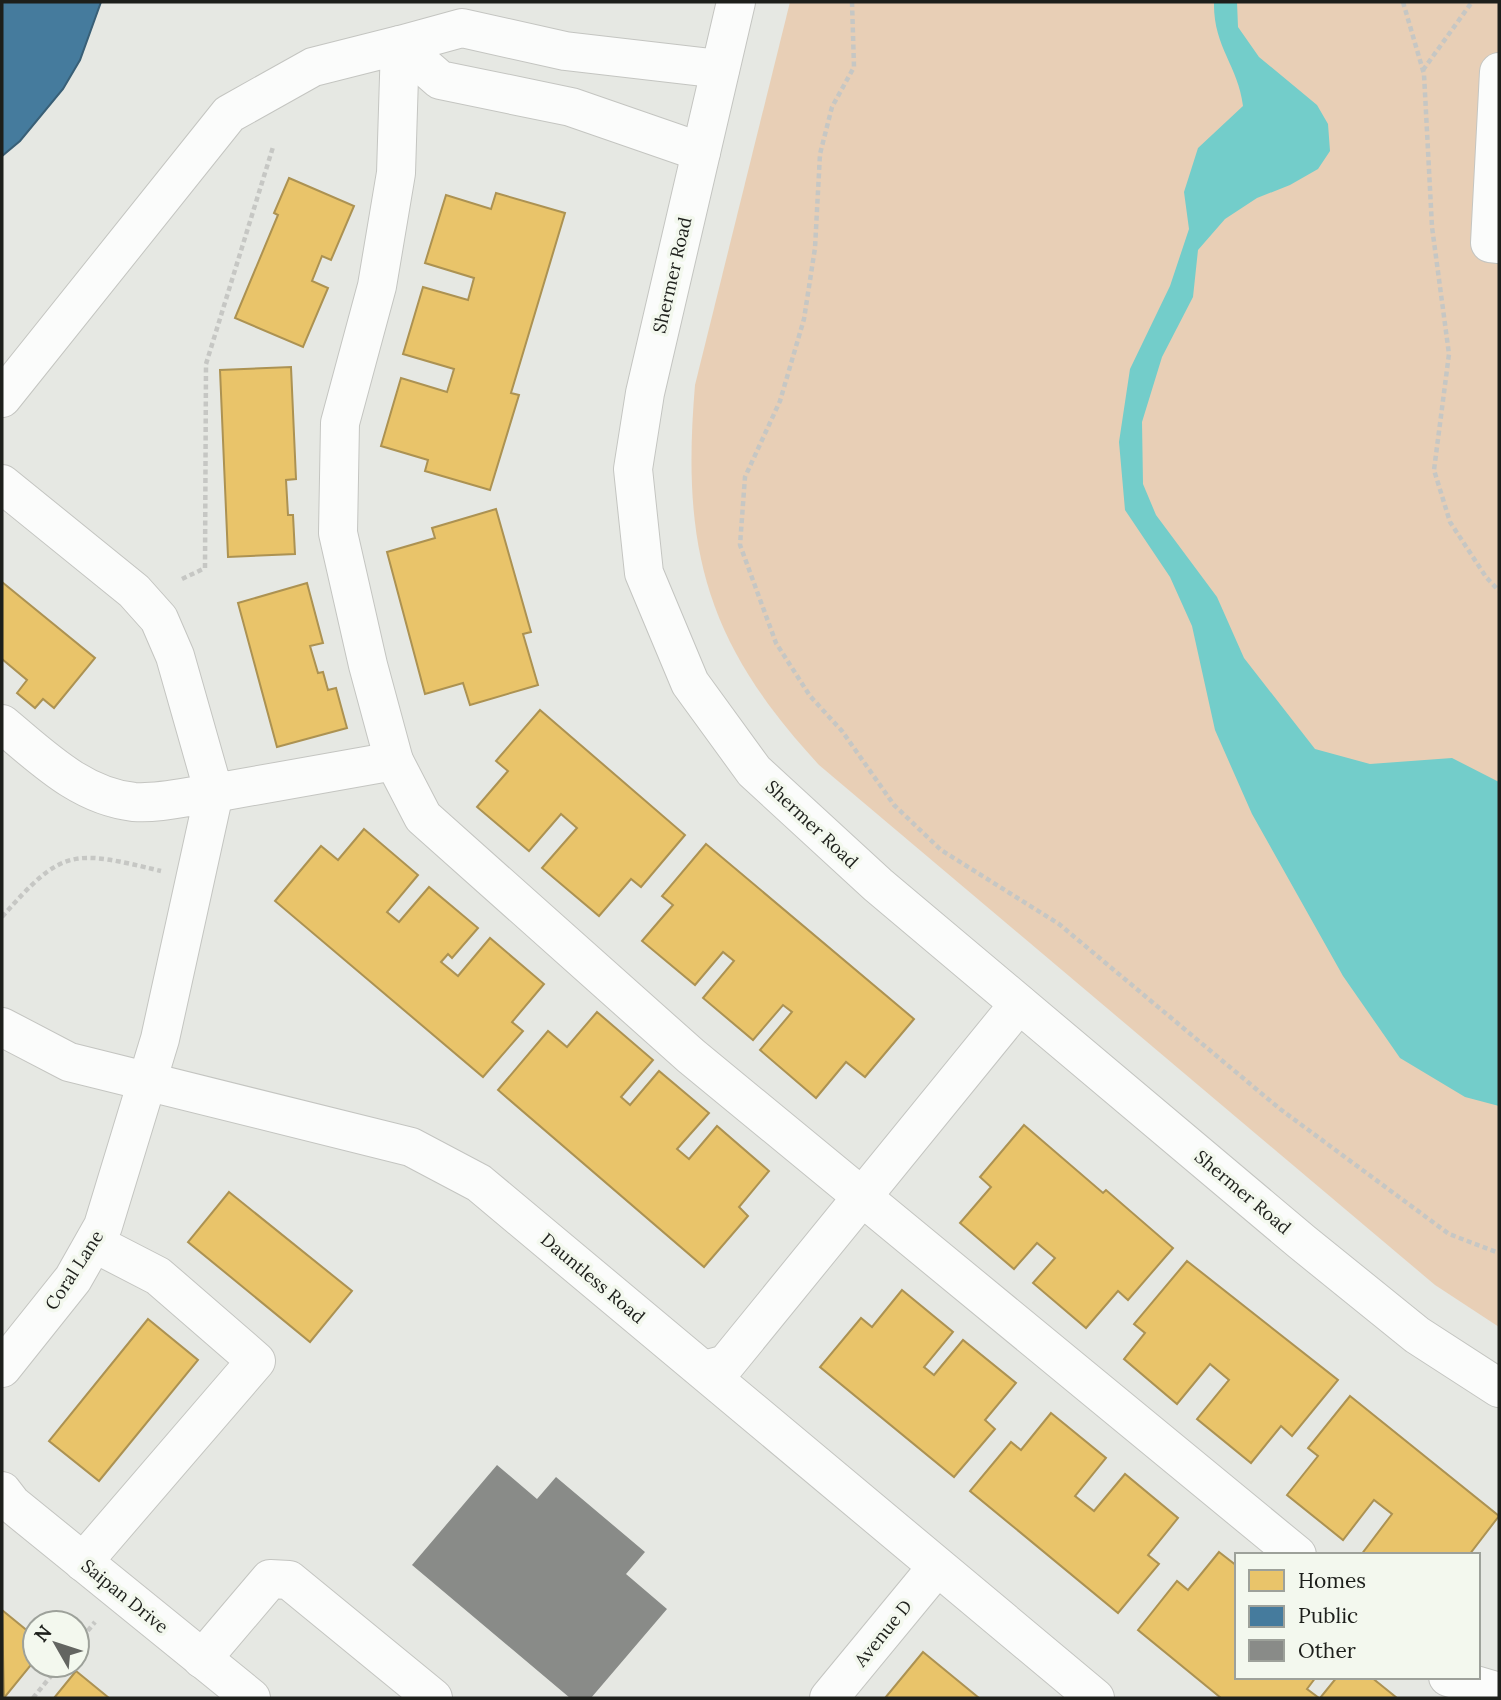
<svg xmlns="http://www.w3.org/2000/svg" width="1501" height="1700" viewBox="0 0 1501 1700" font-family="Lora,serif">
	<style>
		.green { fill: #e8cfb6 }
		.water { fill: #73cdca }
		.homes { fill: #e9c46a; stroke: #ac9252; stroke-width: 2 }
		.public { fill: #457b9d; stroke: #395f76; stroke-width: 2 }
		.building { fill: #898b88 }
		.lines { fill: none; stroke-linecap: round; stroke-linejoin: round }
		.minor-casing { stroke: #c4c5c1; stroke-width: 40 }
		.path { stroke: #c6c7c4; stroke-width: 4.5; stroke-dasharray: 5 3.5; stroke-linecap: butt }
		.minor { stroke: #fbfcfb; stroke-width: 38 }
		.labels { text-anchor: middle; dominant-baseline: central; stroke-width: 7; stroke-linejoin: round; paint-order: stroke }
		.street-label { font-size: 18px; fill: #1d1f1b; stroke: #f3f8ee }
	</style>
	<rect width="100%" height="100%" fill="#e6e8e3"/>
	<!-- green -->
	<path class="green" d="M 790,2 L 1499,2 L 1499,1327 L 1435,1285 L 819,765 C 706,643 681,549 695,385 Z"/>
	<!-- water -->
	<path class="water" d="M 1214,2 L 1237,2 L 1238,27 L 1259,57 L 1317,105 L 1328,124 L 1330,151 L 1318,169 L 1290,185 L 1257,198 L 1225,219 L 1198,250 L 1193,297 L 1162,357 L 1142,422 L 1143,484 L 1156,515 L 1217,597 L 1244,658 L 1315,749 L 1370,764 L 1452,758 L 1499,782 L 1499,1106 L 1465,1097 L 1400,1058 L 1343,976 L 1252,814 L 1215,730 L 1192,626 L 1170,577 L 1125,510 L 1119,442 L 1130,369 L 1170,286 L 1189,229 L 1184,192 L 1198,148 L 1243,106 C 1238,65 1213,47 1214,2 Z"/>
	<!-- homes -->
	<g class="homes">
		<path d="M 289,178 L 354,206 L 331,260 L 322,256 L 312,281 L 328,288 L 303,347 L 235,318 L 278,215 L 274,213 Z"/>
		<path d="M 496,193 L 565,213 L 511,393 L 519,395 L 490,490 L 425,471 L 428,460 L 381,446 L 401,378 L 447,392 L 454,369 L 403,354 L 423,287 L 468,300 L 474,278 L 425,263 L 446,195 L 491,209 Z"/>
		<path d="M 291,367 L 296,479 L 286,480 L 288,515 L 293,515 L 295,554 L 228,557 L 220,370 Z"/>
		<path d="M 496,509 L 531,632 L 523,634 L 538,685 L 470,705 L 463,683 L 425,694 L 387,552 L 435,538 L 432,528 Z"/>
		<path d="M 2,582 L 95,658 L 54,708 L 43,699 L 35,708 L 17,693 L 27,680 L 2,659 Z"/>
		<path d="M 307,583 L 323,643 L 310,646 L 318,673 L 323,672 L 328,690 L 336,688 L 347,728 L 277,747 L 238,603 Z"/>
		<path d="M 540,710 L 685,835 L 641,887 L 631,879 L 599,916 L 542,868 L 577,828 L 561,814 L 529,851 L 477,807 L 508,771 L 496,761 Z"/>
		<path d="M 364,829 L 418,875 L 387,912 L 399,922 L 429,887 L 478,928 L 452,958 L 448,954 L 441,962 L 458,976 L 490,938 L 544,984 L 512,1022 L 523,1031 L 483,1077 L 275,901 L 321,846 L 338,860 Z"/>
		<path d="M 706,844 L 914,1019 L 865,1077 L 846,1062 L 816,1098 L 760,1050 L 792,1012 L 783,1005 L 753,1040 L 703,998 L 734,961 L 723,952 L 695,985 L 642,941 L 673,905 L 662,896 Z"/>
		<path d="M 597,1012 L 653,1060 L 621,1097 L 630,1105 L 659,1071 L 709,1113 L 677,1149 L 689,1159 L 717,1126 L 769,1171 L 739,1207 L 748,1216 L 704,1267 L 498,1090 L 548,1031 L 567,1047 Z"/>
		<path d="M 1024,1125 L 1103,1193 L 1106,1190 L 1173,1248 L 1128,1300 L 1118,1291 L 1086,1328 L 1033,1283 L 1055,1258 L 1037,1243 L 1014,1269 L 960,1223 L 991,1187 L 980,1177 Z"/>
		<path d="M 229,1192 L 352,1291 L 310,1342 L 188,1242 Z"/>
		<path d="M 1187,1261 L 1338,1380 L 1292,1436 L 1281,1426 L 1251,1463 L 1197,1419 L 1229,1380 L 1210,1364 L 1177,1404 L 1124,1359 L 1145,1333 L 1134,1324 Z"/>
		<path d="M 902,1290 L 953,1332 L 924,1367 L 934,1375 L 963,1340 L 1016,1383 L 985,1420 L 995,1429 L 954,1477 L 820,1367 L 861,1318 L 872,1327 Z"/>
		<path d="M 148,1319 L 198,1360 L 99,1481 L 49,1441 Z"/>
		<path d="M 1350,1396 L 1499,1516 L 1469,1555 L 1361,1555 L 1392,1514 L 1374,1500 L 1343,1540 L 1287,1495 L 1318,1456 L 1308,1448 Z"/>
		<path d="M 1051,1413 L 1106,1458 L 1075,1496 L 1094,1511 L 1125,1474 L 1178,1518 L 1148,1555 L 1159,1564 L 1118,1613 L 970,1491 L 1011,1442 L 1021,1450 Z"/>
		<path d="M 1219,1552 L 1237,1566 L 1237,1677 L 1316,1677 L 1307,1689 L 1319,1698 L 1221,1698 L 1138,1630 L 1177,1581 L 1188,1590 Z"/>
		<path d="M 2,1610 L 35,1637 L 35,1660 L 4,1698 Z"/>
		<path d="M 923,1652 L 979,1698 L 885,1698 Z"/>
		<path d="M 76,1671 L 109,1698 L 54,1698 Z"/>
		<path d="M 1337,1677 L 1371,1677 L 1397,1698 L 1320,1698 Z"/>
	</g>
	<!-- public -->
	<path class="public" d="M 2,2 L 101,2 L 80,60 L 63,89 L 20,141 L 2,156 Z"/>
	<!-- building -->
	<path class="building" d="M 497,1465 L 537,1499 L 556,1477 L 645,1552 L 626,1574 L 667,1609 L 591,1698 L 570,1698 L 412,1565 Z"/>
	<g class="lines">
		<!-- minor casing -->
		<g class="minor-casing">
			<g id="minor">
				<path d="M 736,2 L 645,393 L 633,469 L 644,573 L 690,683 L 754,771 L 878,885 L 1302,1242 L 1417,1335 L 1499,1388"/>
				<path d="M 1499,72 L 1490,243 L 1499,244"/>
				<path d="M 701,152 L 571,107 L 440,80 L 400,45 L 462,28 L 565,51 L 720,69"/>
				<path d="M 2,398 L 229,114 L 313,67 L 400,45 L 396,173 L 377,286 L 340,423 L 338,533 L 368,665 L 394,761"/>
				<path d="M 2,484 L 134,591 L 159,619 L 175,656 L 214,793 L 394,761 L 423,817 L 691,1056 L 1297,1555"/>
				<path d="M 2,724 C 42,757 80,796 134,802 C 159,804 189,796 214,793 L 160,1039 L 103,1226 L 73,1279 L 2,1368"/>
				<path d="M 2,1027 L 69,1062 L 411,1147 L 479,1183 L 1095,1698"/>
				<path d="M 704,1370 L 726,1364 L 1019,1004"/>
				<path d="M 2,1491 L 12,1504 L 251,1698"/>
				<path d="M 83,1562 L 256,1361 L 158,1276 L 94,1243"/>
				<path d="M 202,1659 L 270,1579 L 289,1580 L 433,1698"/>
				<path d="M 1448,1677 L 1499,1692"/>
				<path d="M 829,1698 L 937,1567"/>
			</g>
		</g>
		<!-- path -->
		<g class="path">
			<path d="M 852,2 L 854,67 L 832,107 L 820,154 L 815,248 L 804,319 L 780,401 L 745,477 L 740,545 L 776,643 L 810,696 L 842,731 L 894,805 L 941,850 L 1059,924 L 1280,1109 L 1449,1234 L 1499,1253"/>
			<path d="M 1403,2 L 1424,74 L 1432,227 L 1449,354 L 1434,470 L 1450,522 L 1486,577 L 1499,591"/>
			<path d="M 1423,70 L 1472,2"/>
			<path d="M 182,579 L 205,568 L 206,364 L 273,147"/>
			<path d="M 2,917 C 63,847 73,850 161,871"/>
			<path d="M 77,1644 L 95,1622"/>
			<path d="M 33,1698 L 60,1665"/>
		</g>
		<!-- minor -->
		<use href="#minor" class="minor"/>
	</g>
	<g class="labels">
		<!-- street labels -->
		<g class="street-label">
			<text transform="translate(672 275) rotate(-77)">Shermer Road</text>
			<text transform="translate(812 824) rotate(43)">Shermer Road</text>
			<text transform="translate(1243 1192) rotate(40)">Shermer Road</text>
			<text transform="translate(74 1270) rotate(-57)">Coral Lane</text>
			<text transform="translate(593 1278) rotate(40)">Dauntless Road</text>
			<text transform="translate(125 1596) rotate(39)">Saipan Drive</text>
			<text transform="translate(883 1633) rotate(-51)">Avenue D</text>
		</g>
	</g>
	<!-- border -->
	<rect width="1501" height="1700" fill="none" stroke="#1d1f1b" stroke-width="7"/>
	<!-- legend -->
	<rect x="1235" y="1553" width="245" height="126" fill="#f3f8ee" stroke="#9da19a" stroke-width="2"/>
	<rect x="1249" y="1570" width="35" height="21" fill="#e9c46a" stroke="#9da19a" stroke-width="2"/>
	<text x="1298" y="1588" font-size="21" fill="#1d1f1b">Homes</text>
	<rect x="1249" y="1606" width="35" height="21" fill="#457b9d" stroke="#9da19a" stroke-width="2"/>
	<text x="1298" y="1623" font-size="21" fill="#1d1f1b">Public</text>
	<rect x="1249" y="1640" width="35" height="21" fill="#898b88" stroke="#9da19a" stroke-width="2"/>
	<text x="1298" y="1658" font-size="21" fill="#1d1f1b">Other</text>
	<!-- north arrow -->
	<g transform="translate(56 1644) rotate(309)"><circle r="33" fill="#f3f8ee" stroke="#9da19a" stroke-width="2"/>
	<path d="M0-5L12 26L0 18L-12 26Z" fill="#636561"/>
	<text y="-10" font-size="19" font-weight="bold" text-anchor="middle" fill="#1d1f1b">N</text>
	</g>
</svg>
